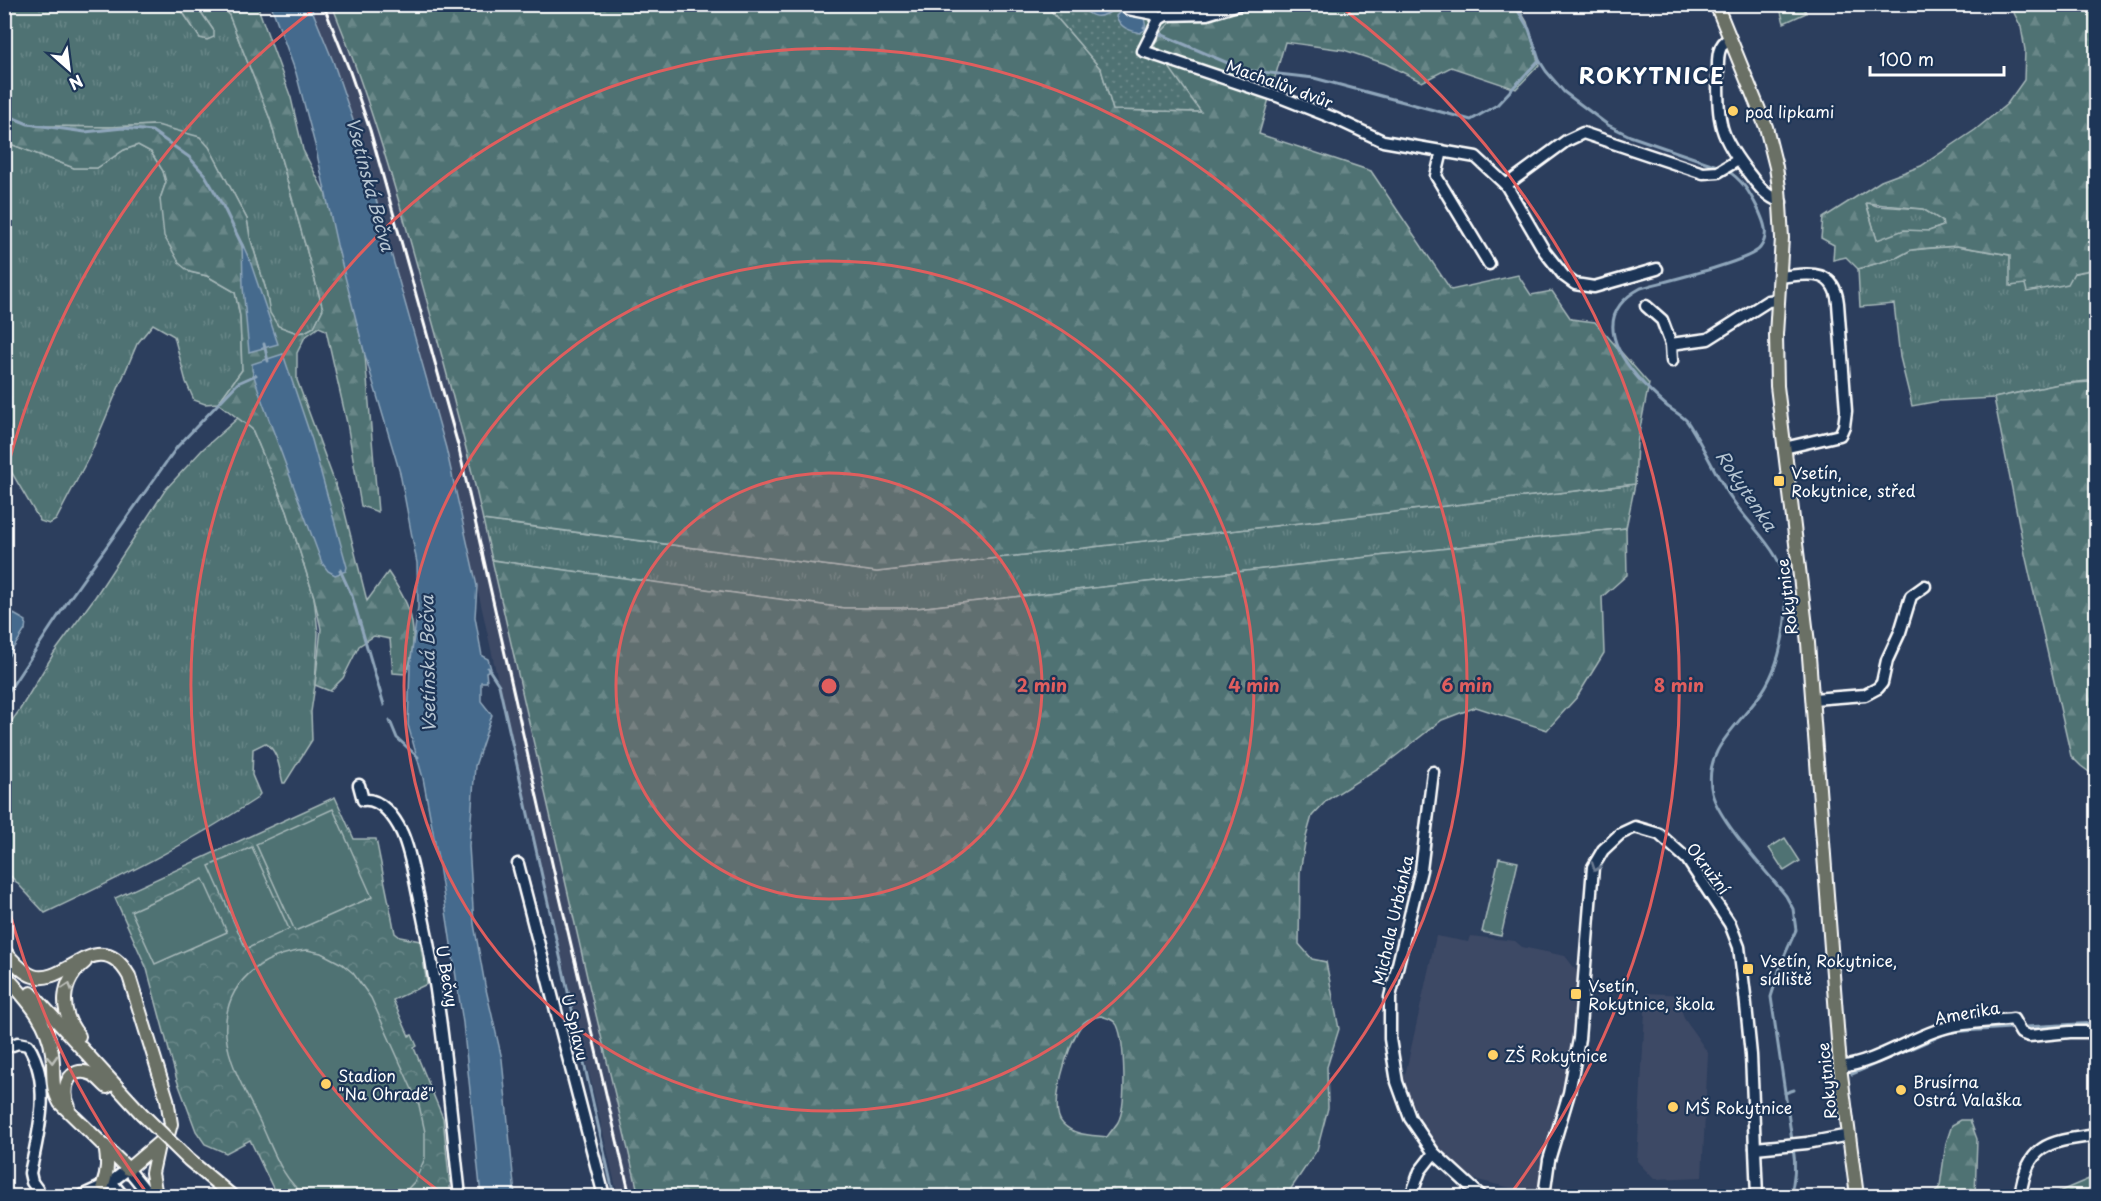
<svg xmlns="http://www.w3.org/2000/svg" width="2101" height="1201" viewBox="0 0 2101 1201" font-family="'Playpen Sans',sans-serif">
	<style>
		.built { fill: #3e4965 }
		.grass { fill: url(#grass-tufts); stroke: #a7b8b9; stroke-width: 1.5 }
		.forest { fill: url(#forest-firs); stroke: #a7b8b9; stroke-width: 1.5; fill-rule: evenodd }
		.park { fill: url(#park-crowns); stroke: #a7b8b9; stroke-width: 1.5 }
		.garden { fill: url(#garden-dots); stroke: #a7b8b9; stroke-width: 1.5 }
		.pitch { fill: #4f7273; stroke: #a7b8b9; stroke-width: 1.5 }
		.water { fill: #456b8d; stroke: #8fa6bb; stroke-width: 1.5 }
		.lines { fill: none; stroke-linecap: round; stroke-linejoin: round }
		.stream { stroke: #8fa6bb; stroke-width: 3 }
		.minor-casing { stroke: #fff; stroke-width: 15 }
		.major-casing { stroke: #fff; stroke-width: 16 }
		.minor { stroke: #1d3557; stroke-width: 10 }
		.major { stroke: #6b7065; stroke-width: 12 }
		.rail { stroke: #fff; stroke-width: 3 }
		.major-bridge-casing { stroke: #fff; stroke-width: 16; stroke-linecap: butt }
		.major-bridge { stroke: #6b7065; stroke-width: 12 }
		.oneway { stroke: #6c7c92 }
		.oneway2 { stroke: #bcbfba }
		.ring { fill: none; stroke: #e05e5e; stroke-width: 3 }
		.poi-dot { fill: #ffd166; stroke: #1d3557; stroke-width: 2 }
		.labels { text-anchor: middle; dominant-baseline: central; stroke-width: 4.5; stroke-linejoin: round; paint-order: stroke }
		.street-label { font-size: 16px; fill: #fff; stroke: #1d3557 }
		.poi-label { font-size: 16px; fill: #fff; stroke: #1d3557; text-anchor: start }
		.water-label { font-size: 18px; font-style: italic; fill: #b5c4d1; stroke: #1d3557 }
		.district-label { font-size: 22px; font-weight: bold; letter-spacing: 1.5px; fill: #fff; stroke: #1d3557 }
		.centre { fill: #e05e5e; stroke: #1d3557; stroke-width: 3 }
		.ring-label { font-size: 18px; text-anchor: middle; font-weight: bold; fill: #e05e5e; stroke: #1d3557; stroke-width: 4.5; stroke-linejoin: round; paint-order: stroke }
	</style>
	<defs>
		<pattern id="grass-tufts" width="24" height="20" patternUnits="userSpaceOnUse" patternTransform="scale(1.5)"><rect width="24" height="20" fill="#4f7273"/><path d="M3 7l-1-3M5 7V3M7 7l1-3M15 17l-1-3M17 17v-4M19 17l1-3" fill="none" stroke="#698788"/></pattern>
		<pattern id="forest-firs" width="22" height="20" patternUnits="userSpaceOnUse" patternTransform="scale(1.5)"><rect width="22" height="20" fill="#4f7273"/><path d="M5 1l3.5 6h-7zM16 11l3.5 6h-7z" fill="#698788"/></pattern>
		<pattern id="park-crowns" width="20" height="18" patternUnits="userSpaceOnUse" patternTransform="scale(1.5)"><rect width="20" height="18" fill="#4f7273"/><path d="M2 6a3 3 0 1 1 6 0M12 15a3 3 0 1 1 6 0" fill="none" stroke="#698788"/></pattern>
		<pattern id="garden-dots" width="8" height="8" patternUnits="userSpaceOnUse" patternTransform="scale(1.5)"><rect width="8" height="8" fill="#4f7273"/><path d="M2 2h.1M6 6h.1" fill="none" stroke="#698788" stroke-width="1.8" stroke-linecap="round"/></pattern>
	</defs>
	<rect width="100%" height="100%" fill="#2c3e5d"/>
	<filter id="ink" filterUnits="userSpaceOnUse"><feTurbulence type="fractalNoise" baseFrequency=".0167" numOctaves="2"/><feDisplacementMap in="SourceGraphic" scale="12" xChannelSelector="R" yChannelSelector="G"/><feConvolveMatrix kernelMatrix="1 2 1 2 8 2 1 2 1" color-interpolation-filters="sRGB"/></filter>
	<g filter="url(#ink)">
		<!-- built -->
		<g class="built">
			<path d="M 310,5 L 332,5 L 352,53 L 377,126 L 453,396 L 466,443 L 543,787 L 639,1196 L 618,1196 L 523,792 L 446,448 L 357,132 L 333,61 Z"/>
			<path d="M 1436,936 L 1468,942 L 1470,936 L 1515,941 L 1522,947 L 1565,956 L 1576,970 L 1585,973 L 1579,1039 L 1544,1196 L 1465,1177 L 1434,1153 L 1417,1120 L 1402,1080 L 1406,1071 Z"/>
			<path d="M 1646,993 L 1685,995 L 1682,1012 L 1685,1020 L 1708,1053 L 1702,1177 L 1654,1179 L 1637,1161 Z"/>
		</g>
		<!-- grass -->
		<g class="grass">
			<path d="M 5,5 L 178,5 L 200,38 L 214,31 L 196,5 L 225,5 L 270,119 L 323,309 L 314,327 L 305,332 L 297,333 L 278,326 L 269,313 L 266,290 L 250,237 L 247,219 L 209,147 L 157,125 L 110,127 L 36,126 L 19,121 L 5,110 Z"/>
			<path d="M 1779,5 L 1803,5 L 1806,13 L 1784,23 Z"/>
			<path d="M 5,142 L 74,168 L 97,168 L 124,150 L 138,145 L 151,152 L 163,171 L 166,182 L 160,199 L 190,272 L 207,276 L 235,292 L 240,316 L 242,370 L 218,403 L 205,404 L 194,400 L 186,382 L 174,336 L 153,324 L 137,344 L 90,455 L 56,520 L 49,524 L 40,521 L 5,461 Z"/>
			<path d="M 1866,202 L 1877,206 L 1923,209 L 1943,221 L 1943,226 L 1929,231 L 1904,231 L 1877,241 Z"/>
			<path d="M 1956,246 L 2010,255 L 2011,286 L 2096,269 L 2096,380 L 2059,384 L 1994,398 L 1939,401 L 1912,406 L 1900,357 L 1894,304 L 1860,307 L 1858,269 L 1898,257 L 1911,250 Z"/>
			<path d="M 238,418 L 252,429 L 287,511 L 314,597 L 318,633 L 315,685 L 311,712 L 312,740 L 285,783 L 283,783 C 279,769 279,751 265,743 L 253,749 L 252,775 L 260,794 L 256,799 C 189,844 117,879 45,913 L 5,870 L 5,730 L 19,711 L 54,653 L 95,597 L 166,489 L 203,449 Z"/>
			<path d="M 1635,484 L 1626,528 L 917,608 L 844,608 L 492,560 L 483,520 L 877,572 Z"/>
		</g>
		<!-- forest -->
		<g class="forest">
			<path d="M 1248,4 L 1517,5 L 1527,22 L 1539,65 L 1516,89 L 1451,67 L 1422,82 L 1386,64 L 1344,50 L 1285,42 L 1259,134 L 1371,171 L 1451,290 L 1518,275 L 1531,295 L 1552,291 L 1571,319 L 1595,322 L 1649,384 L 1637,443 L 1635,484 L 877,572 L 483,520 C 464,435 441,352 418,269 C 393,179 367,91 332,5 L 1046,5 L 1101,69 L 1113,110 L 1200,112 L 1154,46 L 1161,32 L 1173,20 L 1210,17 Z"/>
			<path d="M 178,5 L 196,5 L 214,31 L 214,37 L 207,40 L 200,38 Z"/>
			<path d="M 225,5 L 257,5 L 291,98 L 303,150 L 326,195 L 365,355 L 378,512 L 361,506 L 347,423 L 326,330 L 319,327 L 305,337 L 297,353 L 297,380 L 343,505 L 367,601 L 388,572 C 406,599 417,618 412,652 C 410,661 410,667 405,674 L 393,673 L 390,639 L 374,636 L 359,646 L 343,678 L 330,691 L 315,685 L 321,629 L 314,597 L 287,511 L 252,429 L 218,403 L 242,370 L 240,316 L 235,292 L 207,276 L 190,272 L 180,264 L 164,236 L 160,199 L 166,182 L 163,171 L 151,152 L 138,145 L 124,150 L 97,168 L 74,168 L 5,142 L 4,110 L 19,121 L 36,126 L 110,127 L 157,125 L 200,137 L 209,147 L 247,219 L 250,237 L 266,290 L 270,313 L 278,326 L 297,333 L 305,332 L 314,327 L 323,309 L 270,119 Z"/>
			<path d="M 2010,5 L 2096,5 L 2096,269 L 2074,273 L 2068,284 L 2027,292 L 2025,284 L 2010,286 L 2010,255 L 1957,246 L 1929,248 L 1911,250 L 1898,257 L 1858,269 L 1846,257 L 1833,260 L 1834,245 L 1821,238 L 1823,218 L 1881,181 L 1921,166 L 1975,130 L 2007,104 L 2024,80 L 2025,50 L 2021,27 ZM 1866,203 L 1923,209 L 1942,221 L 1943,226 L 1929,231 L 1904,230 L 1877,240 Z"/>
			<path d="M 2091,382 L 2096,382 L 2096,777 L 2081,766 L 2071,756 L 2025,554 L 1994,398 L 2059,384 Z"/>
			<path d="M 1626,528 L 1627,575 L 1602,597 L 1604,653 L 1577,697 L 1547,730 L 1476,707 L 1442,720 L 1388,762 L 1327,800 L 1312,816 L 1306,837 L 1300,872 L 1299,944 L 1312,959 L 1326,962 L 1339,1029 L 1327,1067 L 1328,1108 L 1317,1150 L 1286,1196 L 639,1196 L 588,981 L 492,560 L 844,608 L 917,608 ZM 1101,1016 C 1107,1018 1114,1019 1117,1025 C 1125,1042 1127,1106 1118,1122 C 1115,1127 1110,1132 1107,1137 C 1091,1135 1075,1136 1063,1124 C 1047,1108 1069,1042 1081,1026 C 1086,1019 1093,1017 1101,1016 Z"/>
			<path d="M 1961,1120 L 1970,1120 L 1977,1139 L 1975,1196 L 1933,1196 L 1940,1186 L 1946,1143 L 1952,1125 Z"/>
			<path d="M 2096,1176 L 2096,1196 L 2048,1196 L 2049,1196 Z"/>
		</g>
		<!-- park -->
		<path class="park" d="M 335,797 L 354,839 L 376,839 L 395,933 L 400,937 L 420,941 L 427,984 L 393,1000 L 409,1036 L 412,1035 L 417,1046 L 414,1048 L 443,1118 L 451,1196 L 280,1196 L 273,1188 L 250,1140 L 226,1153 L 205,1144 L 196,1131 L 177,1080 L 147,969 L 115,898 Z"/>
		<!-- garden -->
		<path class="garden" d="M 1046,5 L 1248,5 L 1210,17 L 1173,20 L 1161,32 L 1154,46 L 1201,112 L 1113,110 L 1101,69 Z"/>
		<!-- pitch -->
		<g class="pitch">
			<path d="M 333,809 L 372,897 L 295,931 L 256,844 Z"/>
			<path d="M 1785,838 L 1800,861 L 1784,871 L 1769,848 Z"/>
			<path d="M 252,847 L 289,929 L 246,949 L 209,866 Z"/>
			<path d="M 1499,858 L 1518,862 L 1501,936 L 1482,932 Z"/>
			<path d="M 203,879 L 227,932 L 155,964 L 131,911 Z"/>
			<path d="M 307,950 L 321,953 L 342,964 L 353,973 L 371,998 L 419,1105 L 425,1132 L 425,1158 L 415,1181 L 401,1196 L 306,1196 C 282,1180 273,1149 261,1124 C 248,1096 229,1066 226,1035 C 222,984 261,954 307,950 Z"/>
		</g>
		<!-- water -->
		<g class="water">
			<path d="M 271,5 L 310,5 L 333,61 L 357,132 L 446,448 L 477,586 L 475,617 L 482,656 L 488,659 L 491,669 L 486,672 L 487,682 L 481,682 L 481,701 L 492,715 L 475,766 L 469,846 L 474,924 L 485,985 L 502,1059 L 515,1196 L 481,1196 L 463,1023 L 438,859 L 423,778 L 408,725 L 410,666 L 418,607 L 417,563 L 400,473 L 365,355 L 337,245 L 315,145 L 296,73 Z"/>
			<path d="M 1080,5 L 1109,5 L 1110,12 C 1097,20 1089,16 1080,5 Z"/>
			<path d="M 1122,10 L 1138,12 L 1144,17 L 1146,29 L 1140,33 C 1129,30 1120,28 1116,16 Z"/>
			<path d="M 242,243 L 250,261 L 278,344 L 249,352 L 243,287 Z"/>
			<path d="M 283,354 L 312,440 L 347,567 L 346,571 L 335,575 L 328,571 L 322,563 L 261,398 L 252,370 L 252,364 Z"/>
			<path d="M 5,609 L 26,621 L 25,630 L 5,661 Z"/>
		</g>
		<g class="lines">
			<!-- stream -->
			<g class="stream">
				<path d="M 1514,4 L 1529,29 L 1539,60 L 1546,71 L 1564,92 L 1608,125 L 1630,136 L 1720,167"/>
				<path d="M 1144,27 L 1244,70 L 1314,78 L 1471,120 L 1497,105 L 1539,60"/>
				<path d="M 4,114 L 28,124 L 85,132 L 123,128 L 152,131 L 189,157 L 205,175 L 223,206 L 243,247"/>
				<path d="M 1726,170 C 1742,179 1750,193 1758,209 C 1764,222 1770,235 1760,248 C 1749,262 1662,282 1641,288 C 1579,321 1634,378 1668,407 C 1674,411 1681,415 1686,420 C 1690,425 1693,431 1696,436 C 1708,456 1718,479 1732,499 C 1745,519 1764,536 1776,557 C 1795,588 1784,653 1767,684 C 1747,721 1701,745 1712,793 C 1719,821 1766,871 1786,896 L 1793,909 L 1796,930 L 1782,961 L 1771,997 L 1792,1140"/>
				<path d="M 264,344 L 268,361"/>
				<path d="M 340,570 L 352,596 L 384,705"/>
				<path d="M 488,668 L 499,685 L 614,1196"/>
				<path d="M 4,698 L 70,598 L 177,447 L 238,383 L 256,375"/>
				<path d="M 390,721 L 397,738 L 418,757"/>
				<path d="M 2026,1027 L 2096,1023"/>
				<path d="M 1852,1074 L 1949,1032 L 2010,1028"/>
				<path d="M 1785,1093 L 1794,1090"/>
				<path d="M 1790,1196 C 1795,1180 1796,1164 1793,1147"/>
			</g>
			<!-- minor casing -->
			<g class="minor-casing">
				<g id="minor">
					<path d="M 1240,4 L 1207,14 L 1166,15 L 1159,19 L 1143,51 L 1280,97 L 1336,119 L 1383,141 L 1476,157 L 1506,185 L 1566,141 L 1583,133 L 1703,173 L 1718,172 L 1738,160"/>
					<path d="M 1128,9 L 1154,14 L 1159,19"/>
					<path d="M 1730,38 C 1716,45 1718,61 1718,75 C 1718,124 1719,136 1750,175 C 1759,187 1766,196 1781,202"/>
					<path d="M 1442,151 L 1436,176 L 1489,264"/>
					<path d="M 1506,185 L 1545,252 L 1564,276 L 1575,284 L 1594,287 L 1657,269"/>
					<path d="M 1780,277 C 1807,274 1834,267 1838,303 L 1846,411 L 1844,426 L 1840,435 L 1784,448"/>
					<path d="M 1646,306 L 1662,320 L 1671,344 L 1708,339 L 1768,301 L 1778,300"/>
					<path d="M 1671,344 L 1672,361"/>
					<path d="M 1813,699 L 1865,695 L 1878,688 L 1882,683 L 1887,660 L 1900,632 L 1911,596 L 1925,586"/>
					<path d="M 1433,772 L 1421,870 L 1390,997 L 1390,1039 L 1397,1082 L 1410,1118 L 1434,1153 L 1481,1196"/>
					<path d="M 359,785 L 363,800 C 381,798 395,818 402,833 C 412,856 415,884 421,908 C 442,1003 449,1100 460,1196"/>
					<path d="M 518,864 L 604,1196"/>
					<path d="M 4,1048 L 18,1043 L 28,1045 C 52,1084 39,1131 30,1173 L 32,1182 L 42,1196"/>
					<path d="M 1840,1067 C 1874,1063 1904,1042 1935,1031 C 1960,1022 1988,1022 2013,1019 L 2021,1033 L 2029,1036 L 2070,1032 L 2096,1032"/>
					<path d="M 1755,1148 L 1807,1143 L 1849,1135"/>
					<path d="M 111,1182 L 123,1196"/>
					<path d="M 81,1196 L 111,1182 L 128,1169 L 150,1196"/>
					<path d="M 1411,1196 L 1420,1171 L 1434,1153"/>
					<path d="M 1544,1196 L 1549,1160 L 1569,1093 L 1579,1039 L 1593,867 L 1603,850 L 1620,834 L 1635,827 L 1659,834 L 1687,859 L 1730,924 L 1739,947 L 1745,995 L 1751,1055 L 1757,1196"/>
					<path d="M 2020,1196 C 2028,1143 2048,1142 2096,1135"/>
				</g>
			</g>
			<!-- major casing -->
			<g class="major-casing">
				<g id="major">
					<path d="M 1716,4 L 1766,127 L 1776,167 L 1779,188 L 1782,238 L 1776,335 L 1777,386 L 1808,643 L 1840,1067 L 1857,1196"/>
					<path d="M 4,951 C 13,960 21,972 33,976 C 65,987 99,923 129,976 L 167,1099 L 171,1124 L 168,1135 L 128,1169 L 60,1103 C 50,1086 55,1071 52,1053 C 48,1020 25,998 4,974"/>
					<path d="M 31,993 L 141,1113"/>
					<path d="M 79,1036 C 59,1012 60,982 85,962"/>
					<path d="M 69,1107 C 60,1090 68,1064 92,1074 C 98,1077 102,1083 107,1087"/>
					<path d="M 103,1185 C 108,1171 108,1161 105,1146"/>
					<path d="M 156,1196 L 152,1173 L 158,1145"/>
				</g>
			</g>
			<!-- minor -->
			<use href="#minor" class="minor"/>
			<!-- major -->
			<use href="#major" class="major"/>
			<!-- rail -->
			<path class="rail" d="M 323,4 L 349,69 L 370,130 L 458,445 L 554,872 L 630,1196"/>
			<!-- major-bridge casing -->
			<g class="major-bridge-casing">
				<path id="major-bridge" d="M 141,1113 L 189,1160 L 232,1196"/>
			</g>
			<!-- major-bridge -->
			<use href="#major-bridge" class="major-bridge"/>
		</g>
		<!-- one-way arrows -->
		<defs><path id="oneway-chevron" d="M-2-3.5L2.5 0L-2 3.5" fill="none" stroke-width="1.6" stroke-linecap="round" stroke-linejoin="round" transform="scale(1.5)"/></defs>
		<use class="oneway" href="#oneway-chevron" transform="translate(1596 867) rotate(109)"/>
		<g class="oneway2">
			<use href="#oneway-chevron" transform="translate(68 987) rotate(-73)"/>
			<use href="#oneway-chevron" transform="translate(52 1059) rotate(87)"/>
		</g>
	</g>
	<!-- distance rings -->
	<circle cx="829" cy="686" r="213" fill="#e05e5e" fill-opacity=".12"/>
	<g class="ring">
		<circle cx="829" cy="686" r="213"/>
		<circle cx="829" cy="686" r="425"/>
		<path d="M445 1196A638 638 0 1 1 1213 1196"/>
		<path d="M146 1192A850 850 0 0 1 6 899M6 473A850 850 0 0 1 317 7M1341 7A850 850 0 0 1 1512 1192"/>
	</g>
	<!-- markers -->
	<g class="poi-dot">
		<circle cx="1733" cy="111" r="6"/>
		<rect x="1773" y="475" width="12" height="12" rx="3"/>
		<rect x="1742" y="963" width="12" height="12" rx="3"/>
		<rect x="1570" y="988" width="12" height="12" rx="3"/>
		<circle cx="1493" cy="1055" r="6"/>
		<circle cx="326" cy="1084" r="6"/>
		<circle cx="1901" cy="1090" r="6"/>
		<circle cx="1673" cy="1107" r="6"/>
	</g>
	<g class="labels">
		<!-- street labels -->
		<g class="street-label">
			<text transform="translate(1280 83) rotate(20)">Machalův dvůr</text>
			<text transform="translate(1786 597) rotate(-97)">Rokytnice</text>
			<text transform="translate(1709 868) rotate(53)">Okružní</text>
			<text transform="translate(1392 920) rotate(-77)">Michala Urbánka</text>
			<text transform="translate(448 976) rotate(80)">U Bečvy</text>
			<text transform="translate(1967 1012) rotate(-10)">Amerika</text>
			<text transform="translate(576 1027) rotate(76)">U Splavu</text>
			<text transform="translate(1826 1081) rotate(-96)">Rokytnice</text>
		</g>
		<!-- poi labels -->
		<g class="poi-label">
			<text x="1745" y="111">pod lipkami</text>
			<text x="1791" y="472">Vsetín,<tspan x="1791" dy="18">Rokytnice, střed</tspan></text>
			<text x="1760" y="960">Vsetín, Rokytnice,<tspan x="1760" dy="18">sídliště</tspan></text>
			<text x="1588" y="985">Vsetín,<tspan x="1588" dy="18">Rokytnice, škola</tspan></text>
			<text x="1505" y="1055">ZŠ Rokytnice</text>
			<text x="338" y="1075">Stadion<tspan x="338" dy="18">"Na Ohradě"</tspan></text>
			<text x="1913" y="1081">Brusírna<tspan x="1913" dy="18">Ostrá Valaška</tspan></text>
			<text x="1685" y="1107">MŠ Rokytnice</text>
		</g>
		<!-- water labels -->
		<g class="water-label">
			<text transform="translate(371 184) rotate(75)">Vsetínská Bečva</text>
			<text transform="translate(1747 490) rotate(56)">Rokytenka</text>
			<text transform="translate(427 664) rotate(-91)">Vsetínská Bečva</text>
		</g>
		<!-- district labels -->
		<g class="district-label">
			<text x="1652" y="74">ROKYTNICE</text>
		</g>
	</g>
	<circle cx="829" cy="686" r="9" class="centre"/>
	<g class="ring-label">
		<text x="1042" y="692">2 min</text>
		<text x="1254" y="692">4 min</text>
		<text x="1467" y="692">6 min</text>
		<text x="1679" y="692">8 min</text>
	</g>
	<!-- margin -->
	<rect width="2101" height="1201" fill="none" stroke="#1d3557" stroke-width="24"/>
	<rect x="12" y="12" width="2077" height="1177" fill="none" stroke="#fff" stroke-width="2" filter="url(#ink)"/>
	<!-- north arrow -->
	<g transform="translate(69 69) rotate(152)" stroke="#1d3557" stroke-width="4.5" paint-order="stroke">
	<path d="M0-4.5L10 22L0 15L-10 22Z" fill="#ffffff"/>
	<text y="-9" font-size="16" font-weight="bold" text-anchor="middle" fill="#ffffff">N</text>
	</g>
	<!-- scale -->
	<path d="M1870 66v9h134v-9" fill="none" stroke="#ffffff" stroke-width="3"/>
	<text x="1879" y="66" font-size="18" fill="#ffffff" stroke="#1d3557" stroke-width="4.5" paint-order="stroke">100 m</text>
</svg>
